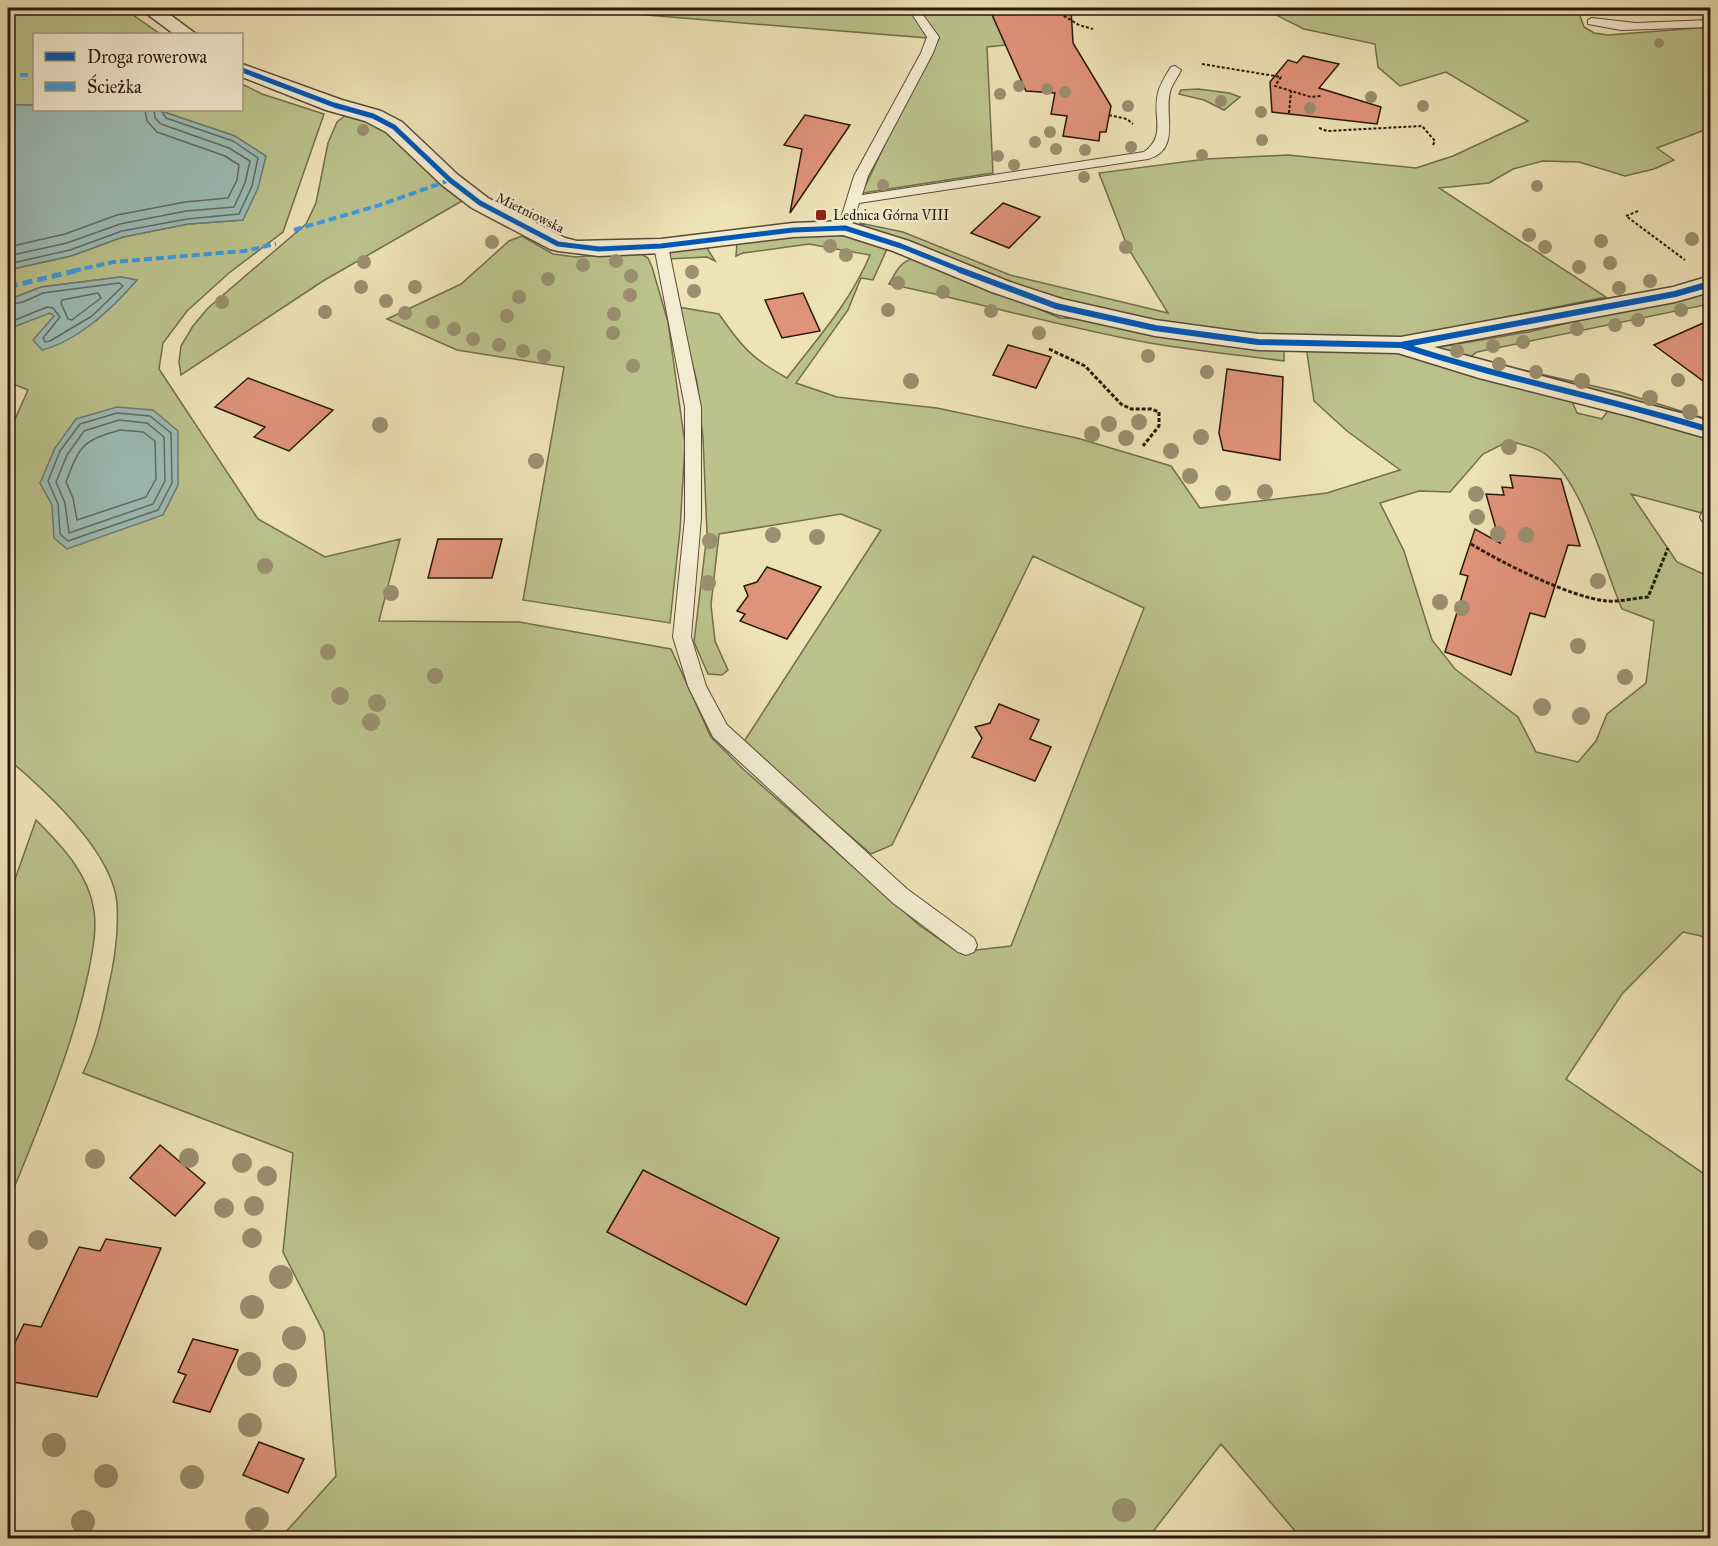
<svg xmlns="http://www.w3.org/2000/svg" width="1718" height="1546" viewBox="0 0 1718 1546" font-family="'IM FELL Great Primer',serif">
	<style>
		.green { fill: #bbc28c; stroke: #726d4c; stroke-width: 1.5; fill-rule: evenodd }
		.water { fill: #9bbcb6; stroke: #6d7a72; stroke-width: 1.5 }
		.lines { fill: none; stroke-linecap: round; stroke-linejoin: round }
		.shore { stroke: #626a61; stroke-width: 1.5 }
		.building { fill: #e0937b; stroke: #29180c; stroke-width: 1.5 }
		.lane-casing { stroke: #5a4a37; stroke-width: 2 }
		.street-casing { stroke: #5a4a37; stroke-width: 3 }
		.path-far1 { stroke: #29180c; stroke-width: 2; stroke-dasharray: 3 2; stroke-linecap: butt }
		.path { stroke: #29180c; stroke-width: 3; stroke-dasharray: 4 2; stroke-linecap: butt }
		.lane { fill: #f4ecd0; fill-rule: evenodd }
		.street { fill: #f4ecd0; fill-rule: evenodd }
		.quiet-far1 { stroke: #3d9ade; stroke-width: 4; stroke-dasharray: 8 4; stroke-linecap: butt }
		.quiet { stroke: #3d9ade; stroke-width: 5; stroke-dasharray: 10 5; stroke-linecap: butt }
		.cycleway-far1-casing { stroke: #f4ecd0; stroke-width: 8 }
		.cycleway-casing { stroke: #f4ecd0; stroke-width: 9 }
		.cycleway-far1 { stroke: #0057b8; stroke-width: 5 }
		.cycleway { stroke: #0057b8; stroke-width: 6 }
		.tree { fill: #9a8f6e }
		.poi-dot { fill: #8f2418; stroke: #f4ecd0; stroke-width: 2 }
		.labels { text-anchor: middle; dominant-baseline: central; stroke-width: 4.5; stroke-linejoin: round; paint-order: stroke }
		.far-street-label { font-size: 14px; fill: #29180c; stroke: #f4ecd0 }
		.far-poi-label { font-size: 14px; fill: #29180c; stroke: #f4ecd0; text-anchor: start }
	</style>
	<rect width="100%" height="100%" fill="#eee2b7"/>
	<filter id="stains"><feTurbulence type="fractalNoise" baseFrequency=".00333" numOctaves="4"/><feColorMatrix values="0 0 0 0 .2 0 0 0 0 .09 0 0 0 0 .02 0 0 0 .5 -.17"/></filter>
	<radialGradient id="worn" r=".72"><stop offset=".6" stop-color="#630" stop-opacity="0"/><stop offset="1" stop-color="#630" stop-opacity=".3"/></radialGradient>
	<!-- green -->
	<g class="green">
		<path d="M 8,8 L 123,8 L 160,34 L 34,34 L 34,105 L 10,105 L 8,109 L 8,52 L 11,42 Z"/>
		<path d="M 587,8 L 920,8 L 924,13 L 960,8 L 1000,8 L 1026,43 L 987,47 L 993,173 L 862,193 L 905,102 L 939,39 L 585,10 Z"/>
		<path d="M 1257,8 L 1580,8 L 1578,10 L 1584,27 L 1594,33 L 1608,35 L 1710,27 L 1710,128 L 1657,148 L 1674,160 L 1654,169 L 1625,176 L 1579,162 L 1543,161 L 1513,169 L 1489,183 L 1439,188 L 1606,297 L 1396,339 L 1399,353 L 1411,354 L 1572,401 L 1577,413 L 1602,419 L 1612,405 L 1710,434 L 1710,490 L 1702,513 L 1631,494 L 1677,562 L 1703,574 L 1710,552 L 1710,943 L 1701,936 L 1683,932 L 1622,994 L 1566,1079 L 1710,1178 L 1710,1538 L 1301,1538 L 1221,1444 L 1148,1538 L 283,1538 L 283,1535 L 336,1476 L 324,1333 L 283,1252 L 293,1153 L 83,1073 C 96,1046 102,1019 108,989 C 115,960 119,933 117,903 C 112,851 46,791 8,759 L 8,611 L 11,607 L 8,602 L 8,435 L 28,390 L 8,382 L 8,329 L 50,312 L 55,316 L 96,321 L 136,281 L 121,277 L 41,287 L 8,300 L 8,270 L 71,256 L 123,237 L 188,224 L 243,220 L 235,136 L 158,110 L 242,110 L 242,84 L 262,94 L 324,114 L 283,232 L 229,273 L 187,311 L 163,343 L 159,369 L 258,519 L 325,557 L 400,539 L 379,621 L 519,622 L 671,649 L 711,737 L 743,769 L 919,925 L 958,952 L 1011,946 L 1144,608 L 1033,556 L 892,845 L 871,854 L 743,743 L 881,530 L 841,514 L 719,534 L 711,605 L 715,641 L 728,670 L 722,675 L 708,674 L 694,642 L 707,534 L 703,438 L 697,382 L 678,307 L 719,314 C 741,346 752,359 787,378 C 817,339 851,301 870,255 L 809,244 L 743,253 L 736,256 L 737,242 C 780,238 849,223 887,249 L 873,280 L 861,278 L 848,310 L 796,383 L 837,397 L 937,408 L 1077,438 L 1171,466 L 1200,508 L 1327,493 L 1400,470 L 1347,431 L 1314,401 L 1305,339 L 1256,336 L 1167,323 L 1050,297 L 862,226 L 860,223 L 903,232 L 1010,275 L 1168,313 L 1128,248 L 1099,173 L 1206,159 L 1288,155 L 1416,168 L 1453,156 L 1528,121 L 1446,72 L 1400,86 L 1378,67 L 1375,44 L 1304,29 L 1262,8 ZM 1509,441 C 1520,444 1535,447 1544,453 C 1584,483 1602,563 1622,609 L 1654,621 L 1646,683 L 1607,714 L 1596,741 L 1578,762 L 1536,752 L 1518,717 L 1455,669 L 1432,640 L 1404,551 L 1380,503 L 1419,491 L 1450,492 L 1483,454 Z"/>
		<path d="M 1198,89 L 1229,93 L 1240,97 L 1224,110 L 1204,100 L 1179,94 L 1181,90 Z"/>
		<path d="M 346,115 C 389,121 431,172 462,201 L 323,281 L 181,375 L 179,362 L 181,346 L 193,326 L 208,308 L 306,224 L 316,203 L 328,143 L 337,122 Z"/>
		<path d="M 522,236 L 553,254 L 576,257 L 638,252 L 648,258 L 652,267 L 668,322 L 685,444 L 680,530 L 670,623 L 523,600 L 564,367 L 457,350 L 387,319 L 461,284 L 509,241 Z"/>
		<path d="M 705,245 L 715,261 L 707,257 L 668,259 L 671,250 Z"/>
		<path d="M 915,258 L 1060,318 L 1084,319 L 1255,348 L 1284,351 L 1284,361 C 1234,354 1183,350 1134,340 C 1052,324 971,301 889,284 C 896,272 900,261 915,258 Z"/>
		<path d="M 1710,291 L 1710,304 L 1477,352 L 1469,358 L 1620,392 L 1710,420 L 1710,427 L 1634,403 L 1450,358 L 1429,351 L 1428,349 L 1528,332 Z"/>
		<path d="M 36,820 C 61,845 89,874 94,911 C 97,930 92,955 88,974 C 71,1054 38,1128 8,1203 L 8,899 Z"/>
	</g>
	<!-- water -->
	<g class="water">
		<path d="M 10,105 L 34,105 L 34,110 L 158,110 L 235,136 L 266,156 L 258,188 L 243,220 L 188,224 L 123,237 L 71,256 L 8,270 L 8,109 Z"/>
		<path d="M 121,277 L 137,280 C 114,307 78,341 42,350 L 33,340 L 54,316 L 50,313 L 8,329 L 8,300 L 41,287 Z"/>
		<path d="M 117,407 L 153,410 L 178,431 L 178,485 L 163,515 L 67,549 L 54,538 L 52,505 L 40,483 L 55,448 L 76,419 Z"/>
	</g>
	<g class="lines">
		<!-- shore -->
		<g class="shore">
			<path d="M 8,247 L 65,234 L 117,215 L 185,202 L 228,198 L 237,180 L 239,165 L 225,156 L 157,132 L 147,121 L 145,110"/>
			<path d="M 8,256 L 67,243 L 120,224 L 186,211 L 234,207 L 245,183 L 250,161 L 229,148 L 161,124 L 155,118 L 154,110"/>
			<path d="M 8,264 L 70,250 L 122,231 L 187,219 L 239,214 L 252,186 L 258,158 L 233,141 L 166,118 L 161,110"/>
			<path d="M 98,293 L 101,298 L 72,320 L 68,319 L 61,303 L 62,300 Z"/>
			<path d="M 8,305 L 23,302 L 43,293 L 119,283 L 123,286 L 92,316 L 50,341 L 45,342 L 43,338 L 60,317 L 53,308 L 47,307 L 8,323"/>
			<path d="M 117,413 L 150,416 L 171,433 L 172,483 L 158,510 L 68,541 L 60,534 L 58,504 L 48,481 L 60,451 L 80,424 Z"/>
			<path d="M 119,420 L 147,423 L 164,437 L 165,481 L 153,504 L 69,533 L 65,503 L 56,482 L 67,455 L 84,431 Z"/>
			<path d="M 120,430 L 143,432 L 155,441 L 156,479 L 146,497 L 77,520 L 73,498 L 66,482 C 80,445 82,441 120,430 Z"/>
		</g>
	</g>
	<!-- building -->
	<g class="building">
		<path d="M 989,8 L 1071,8 L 1073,43 L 1111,106 L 1106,132 L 1100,132 L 1099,141 L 1063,136 L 1067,116 L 1051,114 L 1055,93 L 1026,91 Z"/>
		<path d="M 1303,56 L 1339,64 L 1319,88 L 1381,107 L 1377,124 L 1272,112 L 1270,82 L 1288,60 L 1297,63 Z"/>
		<path d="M 805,115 L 850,125 L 790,213 L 802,149 L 784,145 Z"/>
		<path d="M 1003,203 L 1040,217 L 1009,248 L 971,233 Z"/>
		<path d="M 803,293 L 820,331 L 782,338 L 765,300 Z"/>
		<path d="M 1710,320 L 1710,386 L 1654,345 Z"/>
		<path d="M 1008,345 L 1051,357 L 1036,388 L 993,375 Z"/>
		<path d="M 1227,369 L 1283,377 L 1280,460 L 1223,450 L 1219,433 Z"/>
		<path d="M 248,378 L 333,410 L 289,451 L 254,437 L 265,427 L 215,407 Z"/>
		<path d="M 1510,475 L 1561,479 L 1580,546 L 1568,545 L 1545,617 L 1530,613 L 1511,675 L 1445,652 L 1468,576 L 1460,574 L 1475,529 L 1500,543 L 1486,494 L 1504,495 L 1502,487 L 1513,488 Z"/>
		<path d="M 438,539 L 502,539 L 492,578 L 428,578 Z"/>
		<path d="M 767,567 L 821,587 L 787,639 L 740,621 L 745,614 L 737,611 L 748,596 L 744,586 L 757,582 Z"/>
		<path d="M 999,704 L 1039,720 L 1030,739 L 1051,747 L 1035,781 L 972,757 L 982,738 L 975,727 L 990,723 Z"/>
		<path d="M 160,1145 L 205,1183 L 175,1216 L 130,1178 Z"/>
		<path d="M 643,1170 L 779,1238 L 746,1305 L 607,1232 Z"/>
		<path d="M 106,1239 L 161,1248 L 97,1397 L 8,1381 L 8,1357 L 24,1324 L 41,1327 L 79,1247 L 100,1251 Z"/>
		<path d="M 193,1339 L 238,1350 L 210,1412 L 173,1402 L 186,1375 L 178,1372 Z"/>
		<path d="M 259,1442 L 304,1459 L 288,1493 L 243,1475 Z"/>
	</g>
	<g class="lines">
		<!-- lane casing -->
		<g class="lane-casing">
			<g id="lane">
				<path d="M 908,8 L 918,8 L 939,37 L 933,53 L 868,176 L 862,195 L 1144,152 C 1167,135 1152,117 1158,93 C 1160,84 1166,75 1171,67 L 1175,66 L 1181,70 C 1178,77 1172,84 1170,92 C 1164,115 1181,150 1148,159 L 859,203 L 850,231 L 840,231 L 838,228 L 854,176 L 921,53 L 927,37 Z"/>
				<path d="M 1592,18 L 1636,23 L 1710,20 L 1710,27 L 1621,30 L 1588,24 L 1588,20 Z"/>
				<path d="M 661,242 L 668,246 L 701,407 L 701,518 L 691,637 L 706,686 L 727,725 L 907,889 L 974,938 L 977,945 L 974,952 L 966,955 L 958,952 L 893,903 L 713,737 L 688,686 L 673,637 L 685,518 L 685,407 L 654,246 Z"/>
				<path d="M 1710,506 L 1710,522 L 1702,521 L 1700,517 L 1704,508 Z"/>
			</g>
		</g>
		<!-- street casing -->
		<g class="street-casing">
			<g id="street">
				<path d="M 139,8 L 161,8 L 196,34 L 174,34 Z"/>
				<path d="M 242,64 L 342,100 L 381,111 L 402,122 L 458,175 L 488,198 L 565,238 L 577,241 L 661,239 L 793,223 L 845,221 L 909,241 L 1010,282 L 1062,299 L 1155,320 L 1258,334 L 1401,337 L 1673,287 L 1710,276 L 1710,292 L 1675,302 L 1434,347 L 1710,421 L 1710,439 L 1633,417 L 1479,378 L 1398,353 L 1258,350 L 1155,336 L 1056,314 L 992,292 L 893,251 L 843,235 L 793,237 L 661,253 L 599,256 L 558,251 L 550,249 L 472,208 L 442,185 L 386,132 L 365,121 L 326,110 L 242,77 Z"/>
			</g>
		</g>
		<!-- path-far1 -->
		<g class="path-far1">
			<path d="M 1051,8 L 1079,25 L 1093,29"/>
			<path d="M 1202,64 L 1281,77 L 1275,86 L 1311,97 L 1321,96"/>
			<path d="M 1289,113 L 1291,91"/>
			<path d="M 1109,115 L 1127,119 L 1133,124"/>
			<path d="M 1319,128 L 1327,131 L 1422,126 L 1435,141 L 1433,145"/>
			<path d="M 1638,211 L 1626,216 L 1685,260"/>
		</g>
		<!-- path -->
		<g class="path">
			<path d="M 1049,349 L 1085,366 L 1121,404 L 1131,409 L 1151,409 L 1159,412 L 1159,426 L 1143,446"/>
			<path d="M 1471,544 C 1502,563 1572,598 1607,601 C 1620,602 1635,598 1648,597 L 1668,548"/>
		</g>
		<!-- lane -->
		<use href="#lane" class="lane"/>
		<!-- street -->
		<use href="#street" class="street"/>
		<!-- quiet-far1 -->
		<g class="quiet-far1">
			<path d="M 8,75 L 34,75"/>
			<path d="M 294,230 L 380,205 L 450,180"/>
			<path d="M 73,271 L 113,262 L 244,251 L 276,244"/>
		</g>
		<!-- quiet -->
		<path class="quiet" d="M 8,287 L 79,270"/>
		<!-- cycleway-far1 casing -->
		<g class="cycleway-far1-casing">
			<path id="cycleway-far1" d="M 242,70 L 334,105 L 373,116 L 394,127 L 450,180 L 480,203 L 558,244 L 599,249 L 661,246 L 793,230 L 845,228 L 901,246 L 963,271"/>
		</g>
		<!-- cycleway casing -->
		<g class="cycleway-casing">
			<g id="cycleway">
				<path d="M 960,270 L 1056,306 L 1155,328 L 1258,342 L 1401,345 L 1675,294 L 1710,284"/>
				<path d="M 1401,345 C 1503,379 1608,398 1710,430"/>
			</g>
		</g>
		<!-- cycleway-far1 -->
		<use href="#cycleway-far1" class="cycleway-far1"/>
		<!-- cycleway -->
		<use href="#cycleway" class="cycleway"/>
	</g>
	<!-- trees -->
	<g class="tree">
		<circle cx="1659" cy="43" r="5"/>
		<circle cx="1019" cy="86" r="6"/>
		<circle cx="1047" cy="89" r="6"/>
		<circle cx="1065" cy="92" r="6"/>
		<circle cx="1000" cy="94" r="6"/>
		<circle cx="1371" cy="97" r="6"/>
		<circle cx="1221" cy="101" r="6"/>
		<circle cx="1128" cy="106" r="6"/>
		<circle cx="1423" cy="106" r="6"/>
		<circle cx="1310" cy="108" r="6"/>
		<circle cx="1261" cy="112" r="6"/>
		<circle cx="363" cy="130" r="6"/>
		<circle cx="1050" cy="132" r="6"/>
		<circle cx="1262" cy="140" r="6"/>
		<circle cx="1035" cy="142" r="6"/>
		<circle cx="1131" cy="147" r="6"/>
		<circle cx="1056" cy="149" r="6"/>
		<circle cx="1085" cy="150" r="6"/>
		<circle cx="1202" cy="155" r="6"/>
		<circle cx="998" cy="156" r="6"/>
		<circle cx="1014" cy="165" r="6"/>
		<circle cx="1084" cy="177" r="6"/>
		<circle cx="883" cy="185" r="6"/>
		<circle cx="1537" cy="186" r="6"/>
		<circle cx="1529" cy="235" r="7"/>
		<circle cx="1692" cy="239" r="7"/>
		<circle cx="1601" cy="241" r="7"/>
		<circle cx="492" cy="242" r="7"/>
		<circle cx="830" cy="246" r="7"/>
		<circle cx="1126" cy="247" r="7"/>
		<circle cx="1545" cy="247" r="7"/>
		<circle cx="846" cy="255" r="7"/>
		<circle cx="616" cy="261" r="7"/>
		<circle cx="364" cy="262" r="7"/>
		<circle cx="1610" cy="263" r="7"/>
		<circle cx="583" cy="265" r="7"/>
		<circle cx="1579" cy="267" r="7"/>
		<circle cx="692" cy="272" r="7"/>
		<circle cx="631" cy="276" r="7"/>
		<circle cx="548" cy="279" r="7"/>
		<circle cx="1650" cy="281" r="7"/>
		<circle cx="898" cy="283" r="7"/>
		<circle cx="361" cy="287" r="7"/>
		<circle cx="415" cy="287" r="7"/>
		<circle cx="1619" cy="288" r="7"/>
		<circle cx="694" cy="291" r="7"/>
		<circle cx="943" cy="292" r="7"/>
		<circle cx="630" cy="295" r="7"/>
		<circle cx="519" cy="297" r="7"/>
		<circle cx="386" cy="301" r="7"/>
		<circle cx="222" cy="302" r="7"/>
		<circle cx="888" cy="310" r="7"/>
		<circle cx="1681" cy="310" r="7"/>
		<circle cx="991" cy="311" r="7"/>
		<circle cx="325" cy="312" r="7"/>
		<circle cx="405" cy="313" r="7"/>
		<circle cx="614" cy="314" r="7"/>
		<circle cx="507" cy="316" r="7"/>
		<circle cx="1638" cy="320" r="7"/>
		<circle cx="433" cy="322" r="7"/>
		<circle cx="1615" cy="325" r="7"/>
		<circle cx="454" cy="329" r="7"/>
		<circle cx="1577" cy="329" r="7"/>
		<circle cx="613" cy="333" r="7"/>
		<circle cx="1039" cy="333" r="7"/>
		<circle cx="473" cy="339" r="7"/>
		<circle cx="1523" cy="342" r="7"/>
		<circle cx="499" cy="345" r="7"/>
		<circle cx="1493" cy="346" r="7"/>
		<circle cx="523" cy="351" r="7"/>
		<circle cx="1457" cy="351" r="7"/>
		<circle cx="544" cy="356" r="7"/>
		<circle cx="1148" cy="356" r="7"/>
		<circle cx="1499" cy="364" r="7"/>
		<circle cx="633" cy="366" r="7"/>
		<circle cx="1207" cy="372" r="7"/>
		<circle cx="1536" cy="372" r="7"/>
		<circle cx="1678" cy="380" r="7"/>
		<circle cx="911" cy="381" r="8"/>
		<circle cx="1582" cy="381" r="8"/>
		<circle cx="1650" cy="398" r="8"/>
		<circle cx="1690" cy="412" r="8"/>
		<circle cx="1139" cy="422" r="8"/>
		<circle cx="1109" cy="424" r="8"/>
		<circle cx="380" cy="425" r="8"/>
		<circle cx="1092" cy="434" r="8"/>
		<circle cx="1201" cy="437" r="8"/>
		<circle cx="1126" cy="438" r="8"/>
		<circle cx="1509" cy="447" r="8"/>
		<circle cx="1171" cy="451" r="8"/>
		<circle cx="536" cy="461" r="8"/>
		<circle cx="1190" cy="476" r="8"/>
		<circle cx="1265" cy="492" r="8"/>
		<circle cx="1223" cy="493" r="8"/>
		<circle cx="1476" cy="494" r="8"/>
		<circle cx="1477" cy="517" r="8"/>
		<circle cx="1498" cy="534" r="8"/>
		<circle cx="773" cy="535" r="8"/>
		<circle cx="1526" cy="535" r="8"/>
		<circle cx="817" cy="537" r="8"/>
		<circle cx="710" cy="541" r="8"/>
		<circle cx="265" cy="566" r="8"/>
		<circle cx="1598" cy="581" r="8"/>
		<circle cx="708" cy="583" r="8"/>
		<circle cx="391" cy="593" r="8"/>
		<circle cx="1440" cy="602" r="8"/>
		<circle cx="1462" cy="608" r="8"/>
		<circle cx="1578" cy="646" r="8"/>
		<circle cx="328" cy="652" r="8"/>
		<circle cx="435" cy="676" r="8"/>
		<circle cx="1625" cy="677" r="8"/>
		<circle cx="340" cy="696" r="9"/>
		<circle cx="377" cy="703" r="9"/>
		<circle cx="1542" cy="707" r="9"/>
		<circle cx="1581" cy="716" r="9"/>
		<circle cx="371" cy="722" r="9"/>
		<circle cx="189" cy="1158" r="10"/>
		<circle cx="95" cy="1159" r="10"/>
		<circle cx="242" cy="1163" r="10"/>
		<circle cx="267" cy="1176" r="10"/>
		<circle cx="254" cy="1206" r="10"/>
		<circle cx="224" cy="1208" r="10"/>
		<circle cx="252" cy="1238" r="10"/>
		<circle cx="38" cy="1240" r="10"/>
		<circle cx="281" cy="1277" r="12"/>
		<circle cx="252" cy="1307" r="12"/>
		<circle cx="294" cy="1338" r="12"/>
		<circle cx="249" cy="1364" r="12"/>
		<circle cx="285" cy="1375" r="12"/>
		<circle cx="250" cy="1425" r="12"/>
		<circle cx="54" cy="1445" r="12"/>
		<circle cx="106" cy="1476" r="12"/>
		<circle cx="192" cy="1477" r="12"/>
		<circle cx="1124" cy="1510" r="12"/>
		<circle cx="257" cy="1519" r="12"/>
		<circle cx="83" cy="1522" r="12"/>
	</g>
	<!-- markers -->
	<rect class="poi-dot" x="815" y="209" width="12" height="12" rx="3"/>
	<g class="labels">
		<!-- far-street labels -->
		<g class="far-street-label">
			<text transform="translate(530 213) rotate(26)">Mietniowska</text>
		</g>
		<!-- far-poi labels -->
		<g class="far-poi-label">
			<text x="833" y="215">Lednica Górna VIII</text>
		</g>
	</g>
	<!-- margin -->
	<rect width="1718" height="1546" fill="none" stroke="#eee2b7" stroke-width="30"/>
	<rect x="9" y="9" width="1700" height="1528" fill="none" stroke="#29180c" stroke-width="3"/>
	<rect x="15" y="15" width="1688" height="1516" fill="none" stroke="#29180c" stroke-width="1.5"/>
	<!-- legend -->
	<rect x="33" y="33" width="210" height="78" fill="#f4ecd0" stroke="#a39782" stroke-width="1.5"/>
	<rect x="45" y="52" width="30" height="9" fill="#0057b8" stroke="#a39782" stroke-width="1.5"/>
	<text x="87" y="63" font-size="18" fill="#29180c">Droga rowerowa</text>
	<rect x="45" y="82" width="30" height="9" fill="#3d9ade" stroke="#a39782" stroke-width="1.5"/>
	<text x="87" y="93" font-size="18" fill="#29180c">Ścieżka</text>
	<rect width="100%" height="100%" filter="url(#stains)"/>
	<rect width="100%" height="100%" fill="url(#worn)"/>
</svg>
